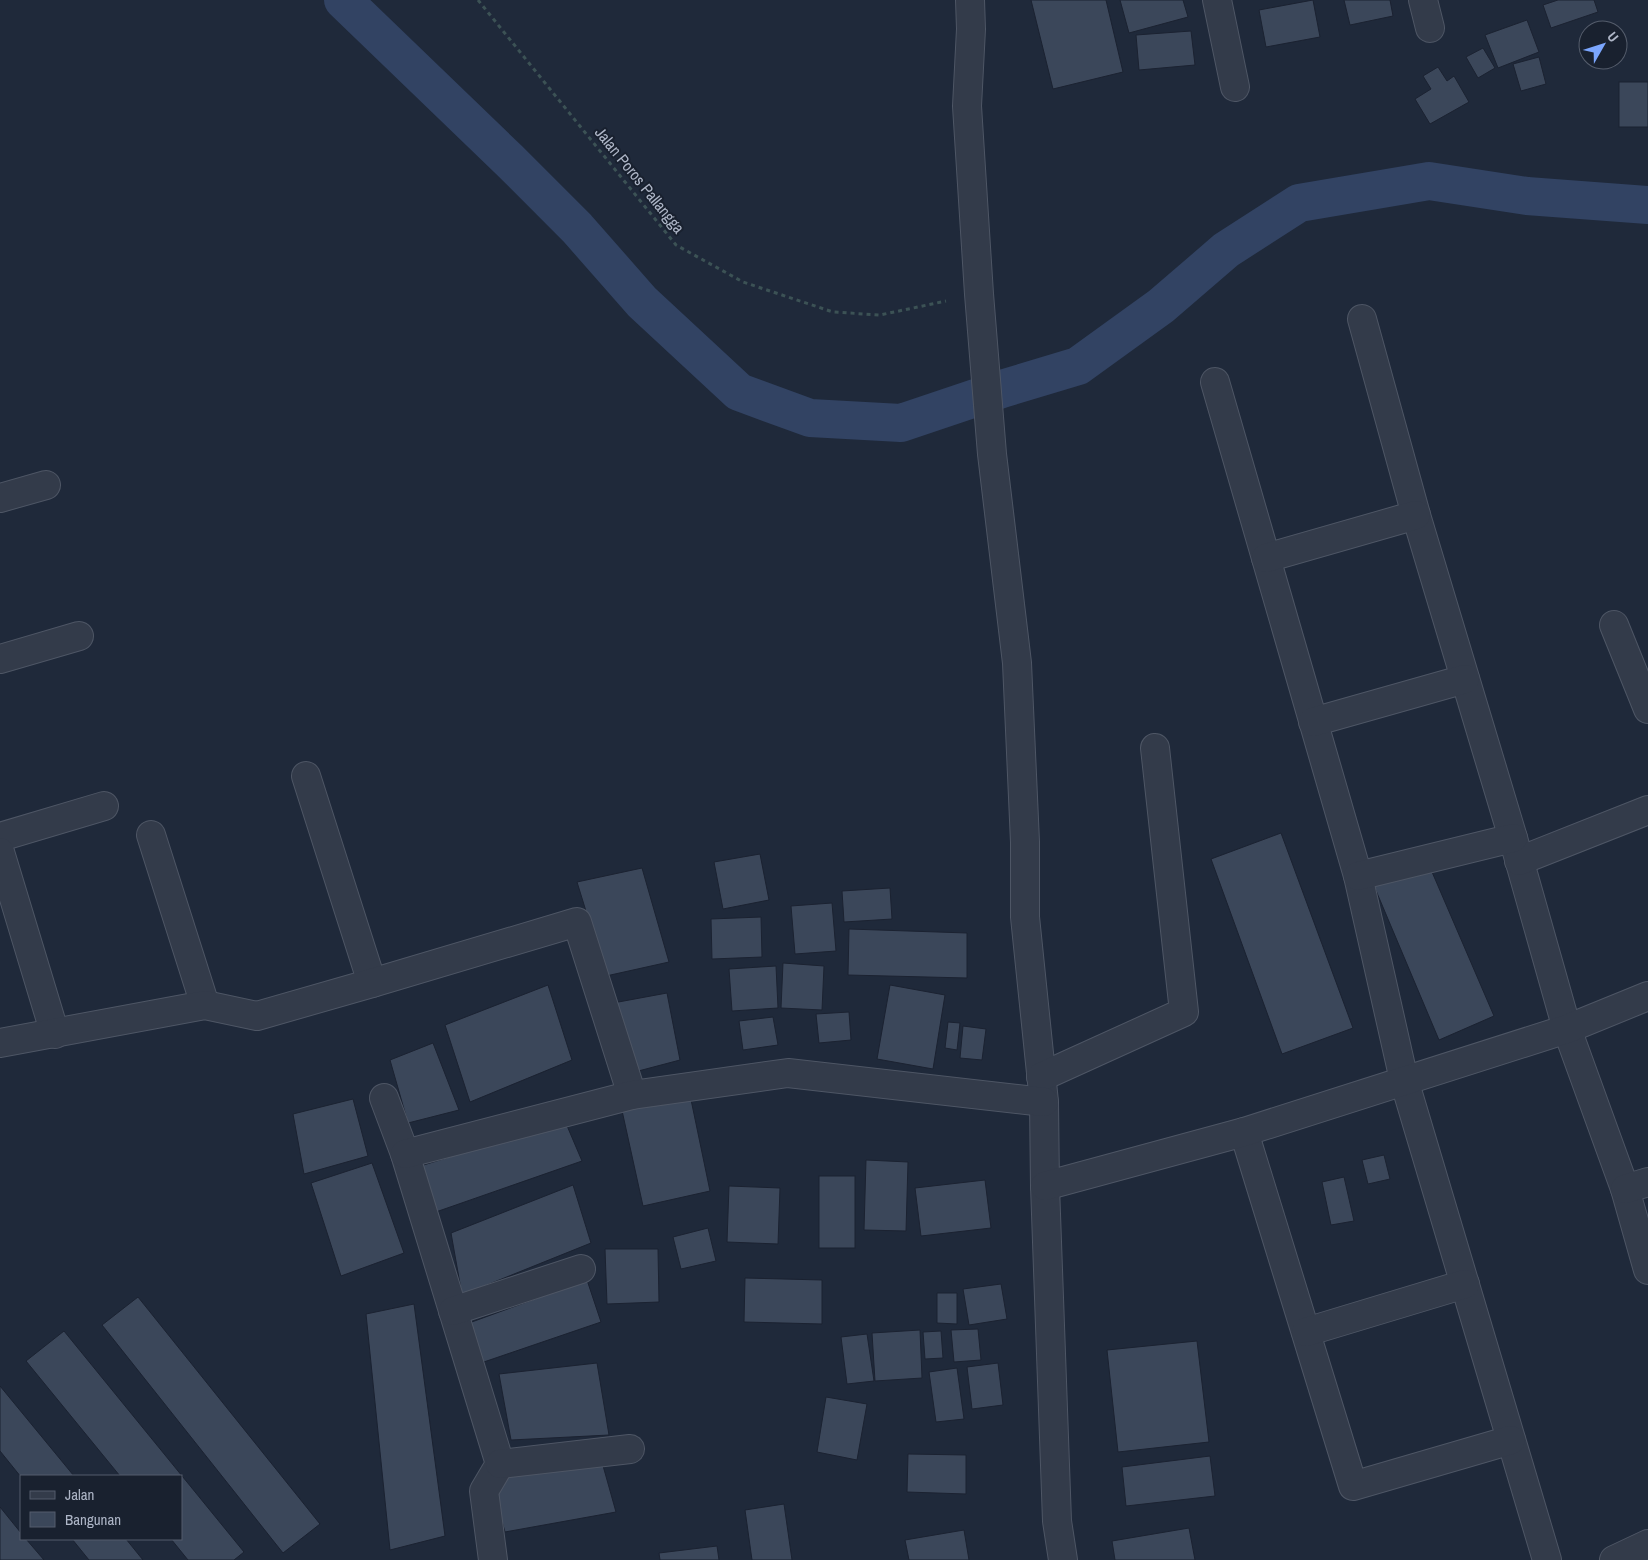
<svg xmlns="http://www.w3.org/2000/svg" width="1648" height="1560" viewBox="0 0 1648 1560" font-family="'Archivo Narrow',sans-serif">
	<style>
		.lines { fill: none; stroke-linecap: round; stroke-linejoin: round }
		.canal { stroke: #324363; stroke-width: 38 }
		.building { fill: #3b475a; stroke: #1b2231 }
		.street-casing { stroke: #4e5665; stroke-width: 30 }
		.path { stroke: #3c5255; stroke-width: 3; stroke-dasharray: 4 4; stroke-linecap: butt }
		.street { stroke: #333b4a; stroke-width: 28 }
		.labels { text-anchor: middle; dominant-baseline: central; stroke-width: 4; stroke-linejoin: round; paint-order: stroke }
		.street-label { font-size: 16px; fill: #aeb6c7; stroke: #19212f }
	</style>
	<rect width="100%" height="100%" fill="#1f293a"/>
	<g class="lines">
		<!-- canal -->
		<path class="canal" d="M 343,0 L 509,160 L 577,228 L 642,302 L 739,392 L 810,418 L 901,423 L 1005,388 L 1078,366 L 1161,306 L 1226,250 L 1299,203 L 1429,181 L 1527,196 L 1648,205"/>
	</g>
	<!-- building -->
	<g class="building">
		<path d="M 1031,0 L 1106,0 L 1123,72 L 1053,89 Z"/>
		<path d="M 1120,0 L 1183,0 L 1188,17 L 1129,33 Z"/>
		<path d="M 1313,0 L 1320,37 L 1266,47 L 1259,10 Z"/>
		<path d="M 1344,0 L 1390,0 L 1393,16 L 1350,25 Z"/>
		<path d="M 1558,0 L 1594,0 L 1598,12 L 1551,28 L 1543,5 Z"/>
		<path d="M 1527,20 L 1539,52 L 1498,68 L 1485,35 Z"/>
		<path d="M 1191,31 L 1195,65 L 1139,70 L 1136,35 Z"/>
		<path d="M 1483,48 L 1495,68 L 1478,78 L 1466,57 Z"/>
		<path d="M 1539,57 L 1546,84 L 1521,91 L 1513,64 Z"/>
		<path d="M 1438,67 L 1447,81 L 1454,76 L 1469,102 L 1430,124 L 1415,99 L 1431,89 L 1423,76 Z"/>
		<rect x="1619" y="82" width="29" height="45"/>
		<path d="M 1281,833 L 1353,1028 L 1282,1054 L 1211,859 Z"/>
		<path d="M 1423,851 L 1494,1016 L 1439,1040 L 1369,874 Z"/>
		<path d="M 760,854 L 769,900 L 723,909 L 714,862 Z"/>
		<path d="M 642,868 L 669,962 L 606,976 L 577,882 Z"/>
		<path d="M 890,888 L 892,919 L 844,922 L 842,891 Z"/>
		<path d="M 832,903 L 836,951 L 795,954 L 791,906 Z"/>
		<path d="M 761,917 L 762,957 L 712,959 L 711,919 Z"/>
		<path d="M 849,929 L 967,933 L 967,978 L 848,975 Z"/>
		<path d="M 783,963 L 824,966 L 822,1010 L 781,1008 Z"/>
		<path d="M 776,966 L 778,1008 L 732,1011 L 729,969 Z"/>
		<path d="M 548,985 L 572,1060 L 470,1102 L 445,1025 Z"/>
		<path d="M 890,985 L 945,995 L 933,1069 L 877,1059 Z"/>
		<path d="M 667,993 L 680,1060 L 627,1074 L 613,1003 Z"/>
		<path d="M 849,1012 L 851,1040 L 819,1043 L 816,1014 Z"/>
		<path d="M 773,1017 L 778,1045 L 743,1050 L 739,1021 Z"/>
		<path d="M 948,1022 L 960,1023 L 957,1050 L 945,1048 Z"/>
		<path d="M 963,1026 L 986,1029 L 982,1060 L 960,1058 Z"/>
		<path d="M 433,1043 L 459,1110 L 408,1123 L 390,1060 Z"/>
		<path d="M 689,1090 L 710,1191 L 643,1206 L 621,1106 Z"/>
		<path d="M 353,1099 L 368,1156 L 304,1174 L 293,1114 Z"/>
		<path d="M 565,1121 L 582,1161 L 433,1213 L 414,1168 Z"/>
		<path d="M 1384,1155 L 1390,1179 L 1368,1184 L 1362,1160 Z"/>
		<path d="M 866,1160 L 908,1162 L 906,1231 L 864,1230 Z"/>
		<path d="M 372,1163 L 404,1253 L 341,1276 L 311,1183 Z"/>
		<rect x="819" y="1176" width="36" height="72"/>
		<path d="M 1344,1177 L 1354,1221 L 1331,1225 L 1322,1182 Z"/>
		<path d="M 985,1180 L 991,1228 L 921,1236 L 915,1188 Z"/>
		<path d="M 573,1185 L 591,1243 L 462,1295 L 451,1233 Z"/>
		<path d="M 729,1186 L 780,1188 L 778,1244 L 727,1242 Z"/>
		<path d="M 708,1228 L 716,1261 L 681,1269 L 673,1237 Z"/>
		<path d="M 605,1249 L 658,1249 L 659,1302 L 607,1304 Z"/>
		<path d="M 745,1278 L 822,1280 L 822,1324 L 744,1322 Z"/>
		<path d="M 587,1280 L 601,1322 L 478,1364 L 469,1323 Z"/>
		<path d="M 1001,1284 L 1007,1319 L 969,1325 L 963,1289 Z"/>
		<path d="M 937,1293 L 957,1293 L 957,1324 L 937,1323 Z"/>
		<path d="M 138,1297 L 320,1524 L 283,1553 L 102,1325 Z"/>
		<path d="M 414,1304 L 445,1536 L 390,1550 L 366,1314 Z"/>
		<path d="M 978,1329 L 981,1360 L 954,1362 L 951,1330 Z"/>
		<path d="M 920,1330 L 922,1378 L 875,1381 L 872,1333 Z"/>
		<path d="M 64,1331 L 244,1552 L 234,1560 L 188,1560 L 171,1539 L 181,1539 L 181,1476 L 120,1476 L 26,1361 Z"/>
		<path d="M 941,1331 L 943,1358 L 925,1359 L 923,1332 Z"/>
		<path d="M 867,1334 L 874,1381 L 847,1384 L 841,1337 Z"/>
		<path d="M 1197,1341 L 1209,1442 L 1118,1452 L 1107,1350 Z"/>
		<path d="M 597,1363 L 609,1435 L 511,1440 L 499,1374 Z"/>
		<path d="M 998,1363 L 1003,1405 L 972,1409 L 967,1367 Z"/>
		<path d="M 957,1368 L 964,1419 L 936,1422 L 929,1372 Z"/>
		<path d="M 0,1386 L 74,1476 L 21,1477 L 0,1451 Z"/>
		<path d="M 826,1397 L 867,1404 L 857,1460 L 817,1452 Z"/>
		<path d="M 908,1454 L 966,1455 L 966,1494 L 907,1492 Z"/>
		<path d="M 600,1455 L 616,1512 L 505,1532 L 490,1479 Z"/>
		<path d="M 1210,1456 L 1215,1496 L 1126,1506 L 1122,1467 Z"/>
		<path d="M 784,1504 L 792,1560 L 752,1560 L 745,1510 Z"/>
		<path d="M 0,1507 L 21,1533 L 21,1539 L 26,1539 L 44,1560 L 0,1560 Z"/>
		<path d="M 1189,1528 L 1195,1560 L 1115,1560 L 1112,1541 Z"/>
		<path d="M 964,1530 L 969,1560 L 909,1560 L 905,1540 Z"/>
		<path d="M 72,1539 L 126,1539 L 143,1560 L 89,1560 Z"/>
		<path d="M 717,1546 L 719,1560 L 660,1560 L 659,1553 Z"/>
	</g>
	<g class="lines">
		<!-- street casing -->
		<g class="street-casing">
			<g id="street">
				<path d="M 970,0 L 971,29 L 967,106 L 979,294 L 992,454 L 1017,663 L 1025,842 L 1025,917 L 1044,1102 L 1045,1186 L 1057,1521 L 1063,1560"/>
				<path d="M 1217,0 L 1235,87"/>
				<path d="M 1423,0 L 1430,28"/>
				<path d="M 1362,319 L 1416,515 L 1513,838 L 1567,1029 L 1625,1189 L 1648,1270"/>
				<path d="M 1215,382 L 1358,876 L 1404,1080 L 1547,1560"/>
				<path d="M 0,498 L 46,485"/>
				<path d="M 1266,558 L 1416,515"/>
				<path d="M 1614,625 L 1648,709"/>
				<path d="M 0,659 L 79,636"/>
				<path d="M 1313,722 L 1465,679"/>
				<path d="M 306,776 L 372,983"/>
				<path d="M 151,835 L 205,1005"/>
				<path d="M 0,837 L 104,806"/>
				<path d="M 0,852 L 55,1034"/>
				<path d="M 1519,861 L 1648,810"/>
				<path d="M 1358,876 L 1513,838"/>
				<path d="M 0,1043 L 205,1005 L 257,1016 L 372,983 L 577,922 L 632,1095"/>
				<path d="M 1041,1077 L 1184,1012 L 1155,748"/>
				<path d="M 384,1098 L 405,1154 L 500,1464 L 484,1491 L 493,1560"/>
				<path d="M 1244,1132 L 1353,1486 L 1511,1440"/>
				<path d="M 405,1154 L 632,1095 L 788,1073 L 1044,1102"/>
				<path d="M 1045,1186 L 1244,1132 L 1567,1029 L 1648,996"/>
				<path d="M 1625,1189 L 1648,1182"/>
				<path d="M 453,1311 L 581,1269"/>
				<path d="M 1306,1332 L 1465,1284"/>
				<path d="M 500,1464 L 630,1449"/>
				<path d="M 1614,1560 L 1648,1544"/>
			</g>
		</g>
		<!-- path -->
		<path class="path" d="M 478,0 L 676,245 L 743,282 L 833,312 L 880,315 L 946,301"/>
		<!-- street -->
		<use href="#street" class="street"/>
	</g>
	<g class="labels">
		<!-- street labels -->
		<g class="street-label">
			<text transform="translate(640 180) rotate(51)">Jalan Poros Pallangga</text>
		</g>
	</g>
	<!-- legend -->
	<rect x="20" y="1475" width="162" height="65" fill="#19212f" stroke="#555d6c"/>
	<rect x="30" y="1491" width="25" height="8" fill="#333b4a" stroke="#555d6c"/>
	<text x="65" y="1500" font-size="15" fill="#aeb6c7">Jalan</text>
	<rect x="30" y="1512" width="25" height="15" fill="#3b475a" stroke="#555d6c"/>
	<text x="65" y="1525" font-size="15" fill="#aeb6c7">Bangunan</text>
	<!-- north arrow -->
	<g transform="translate(1603 45) rotate(51)"><circle r="24" fill="#19212f" stroke="#555d6c"/>
	<path d="M0-4L9 19L0 12L-9 19Z" fill="#7ba6fe"/>
	<text y="-8" font-size="14" font-weight="bold" text-anchor="middle" fill="#aeb6c7">U</text>
	</g>
</svg>
